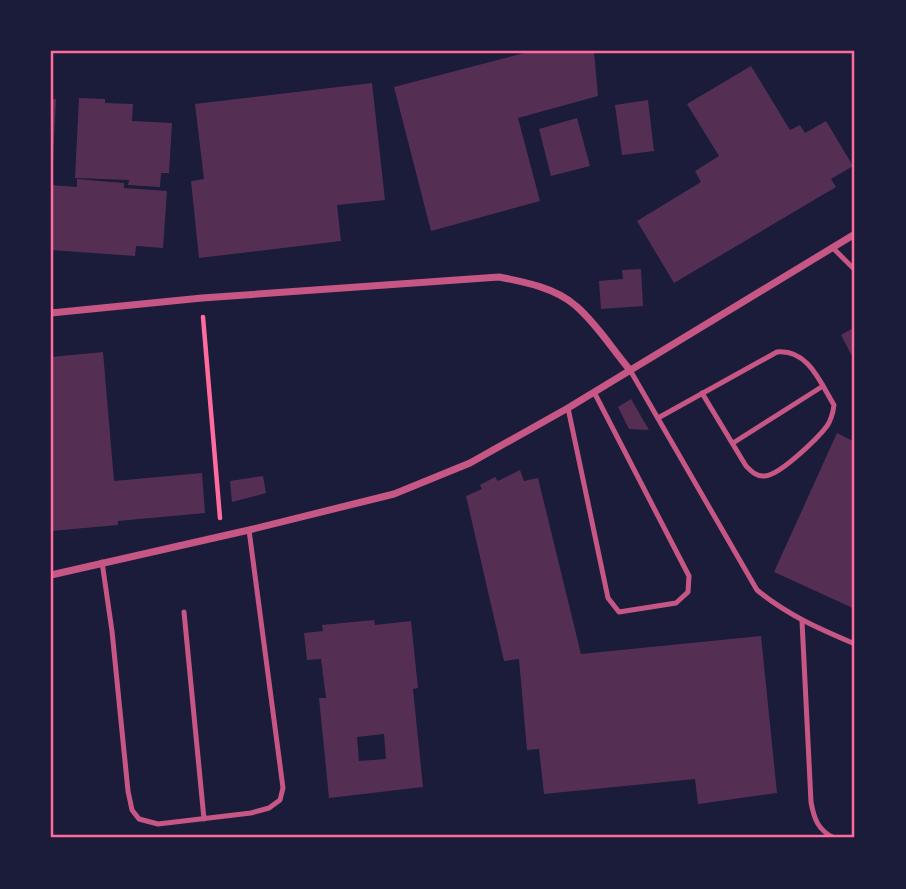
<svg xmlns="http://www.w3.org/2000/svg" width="906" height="889" viewBox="0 0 906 889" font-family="Arial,sans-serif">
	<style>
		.building { fill: #542f53; fill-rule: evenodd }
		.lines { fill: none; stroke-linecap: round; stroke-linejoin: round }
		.path { stroke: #ff6b9d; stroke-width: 4.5 }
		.service { stroke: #c65784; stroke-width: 5 }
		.minor { stroke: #c65784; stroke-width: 7 }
		.neatline { fill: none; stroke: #ff6b9d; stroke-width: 2.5 }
	</style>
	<rect width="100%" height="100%" fill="#1b1b3a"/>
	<!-- building -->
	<g class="building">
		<path d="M 532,51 L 594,51 L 598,96 L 518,118 L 540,201 L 431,231 L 394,87 Z"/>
		<path d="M 751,66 L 790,130 L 800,125 L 805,133 L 826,121 L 853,166 L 831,179 L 836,187 L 674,283 L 637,221 L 701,182 L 695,171 L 719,156 L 687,104 Z"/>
		<path d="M 372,83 L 385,200 L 337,205 L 341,241 L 199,258 L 191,181 L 204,179 L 195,104 Z"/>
		<path d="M 79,98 L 105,99 L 105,103 L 133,104 L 132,121 L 172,123 L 169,173 L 161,173 L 160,187 L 128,185 L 129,180 L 75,178 Z"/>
		<path d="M 51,99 L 56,99 L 53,161 L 51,161 Z"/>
		<path d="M 648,100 L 654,151 L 622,155 L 615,105 Z"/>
		<path d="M 577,118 L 590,166 L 551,176 L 539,129 Z"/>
		<path d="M 77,179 L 124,183 L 124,188 L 167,191 L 163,248 L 136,246 L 135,256 L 51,250 L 51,185 L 77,187 Z"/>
		<path d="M 641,269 L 643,306 L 601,309 L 599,281 L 623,279 L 622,270 Z"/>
		<path d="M 855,327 L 855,362 L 841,335 Z"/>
		<path d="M 103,352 L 114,481 L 202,473 L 205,513 L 118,521 L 118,525 L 51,531 L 51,357 Z"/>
		<path d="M 631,399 L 649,430 L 629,429 L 618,407 Z"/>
		<path d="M 837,433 L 855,442 L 855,609 L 774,572 Z"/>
		<path d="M 520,470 L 524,481 L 538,478 L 581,654 L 761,636 L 777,793 L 698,804 L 695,779 L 544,794 L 539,749 L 527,750 L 519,659 L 504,661 L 466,496 L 482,489 L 480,485 L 495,477 L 498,481 Z"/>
		<path d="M 263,476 L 266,493 L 232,502 L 230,481 Z"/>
		<path d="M 374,620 L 375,625 L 411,621 L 418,688 L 413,689 L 423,787 L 329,798 L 319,698 L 326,698 L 321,659 L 307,660 L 304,633 L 323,631 L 322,625 ZM 384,734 L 386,759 L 359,761 L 357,737 Z"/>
	</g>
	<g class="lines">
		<!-- path -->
		<path class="path" d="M 203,317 L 220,518"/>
		<!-- service -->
		<g class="service">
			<path d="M 833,248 L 855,270"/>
			<path d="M 630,370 L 757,590 C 787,615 820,629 855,644"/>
			<path d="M 568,408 L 608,598 L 619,612 L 676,603 L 688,592 L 689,576 L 594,392"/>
			<path d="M 658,418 L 777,352 C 808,349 820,382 834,405 C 833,413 831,420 827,426 C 818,438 780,475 765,476 C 757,477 752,472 746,466 L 702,393"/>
			<path d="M 733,443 L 823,386"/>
			<path d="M 102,562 L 112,631 L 128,791 L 132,810 L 139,819 L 158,824 L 251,813 L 269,808 L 280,800 L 283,788 L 249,530"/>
			<path d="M 184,612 L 204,819"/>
			<path d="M 802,621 L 811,802 C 814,819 818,830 834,838"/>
		</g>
		<!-- minor -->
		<g class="minor">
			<path d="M 51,313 L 202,298 L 499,277 C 525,282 556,288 576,306 C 597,324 612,349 630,370"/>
			<path d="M 51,575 L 249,530 L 394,494 L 470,463 L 568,408 L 855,234"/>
		</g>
	</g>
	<!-- border -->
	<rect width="906" height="889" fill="none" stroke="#1b1b3a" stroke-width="105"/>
	<rect x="52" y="52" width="801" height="784" class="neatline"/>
</svg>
